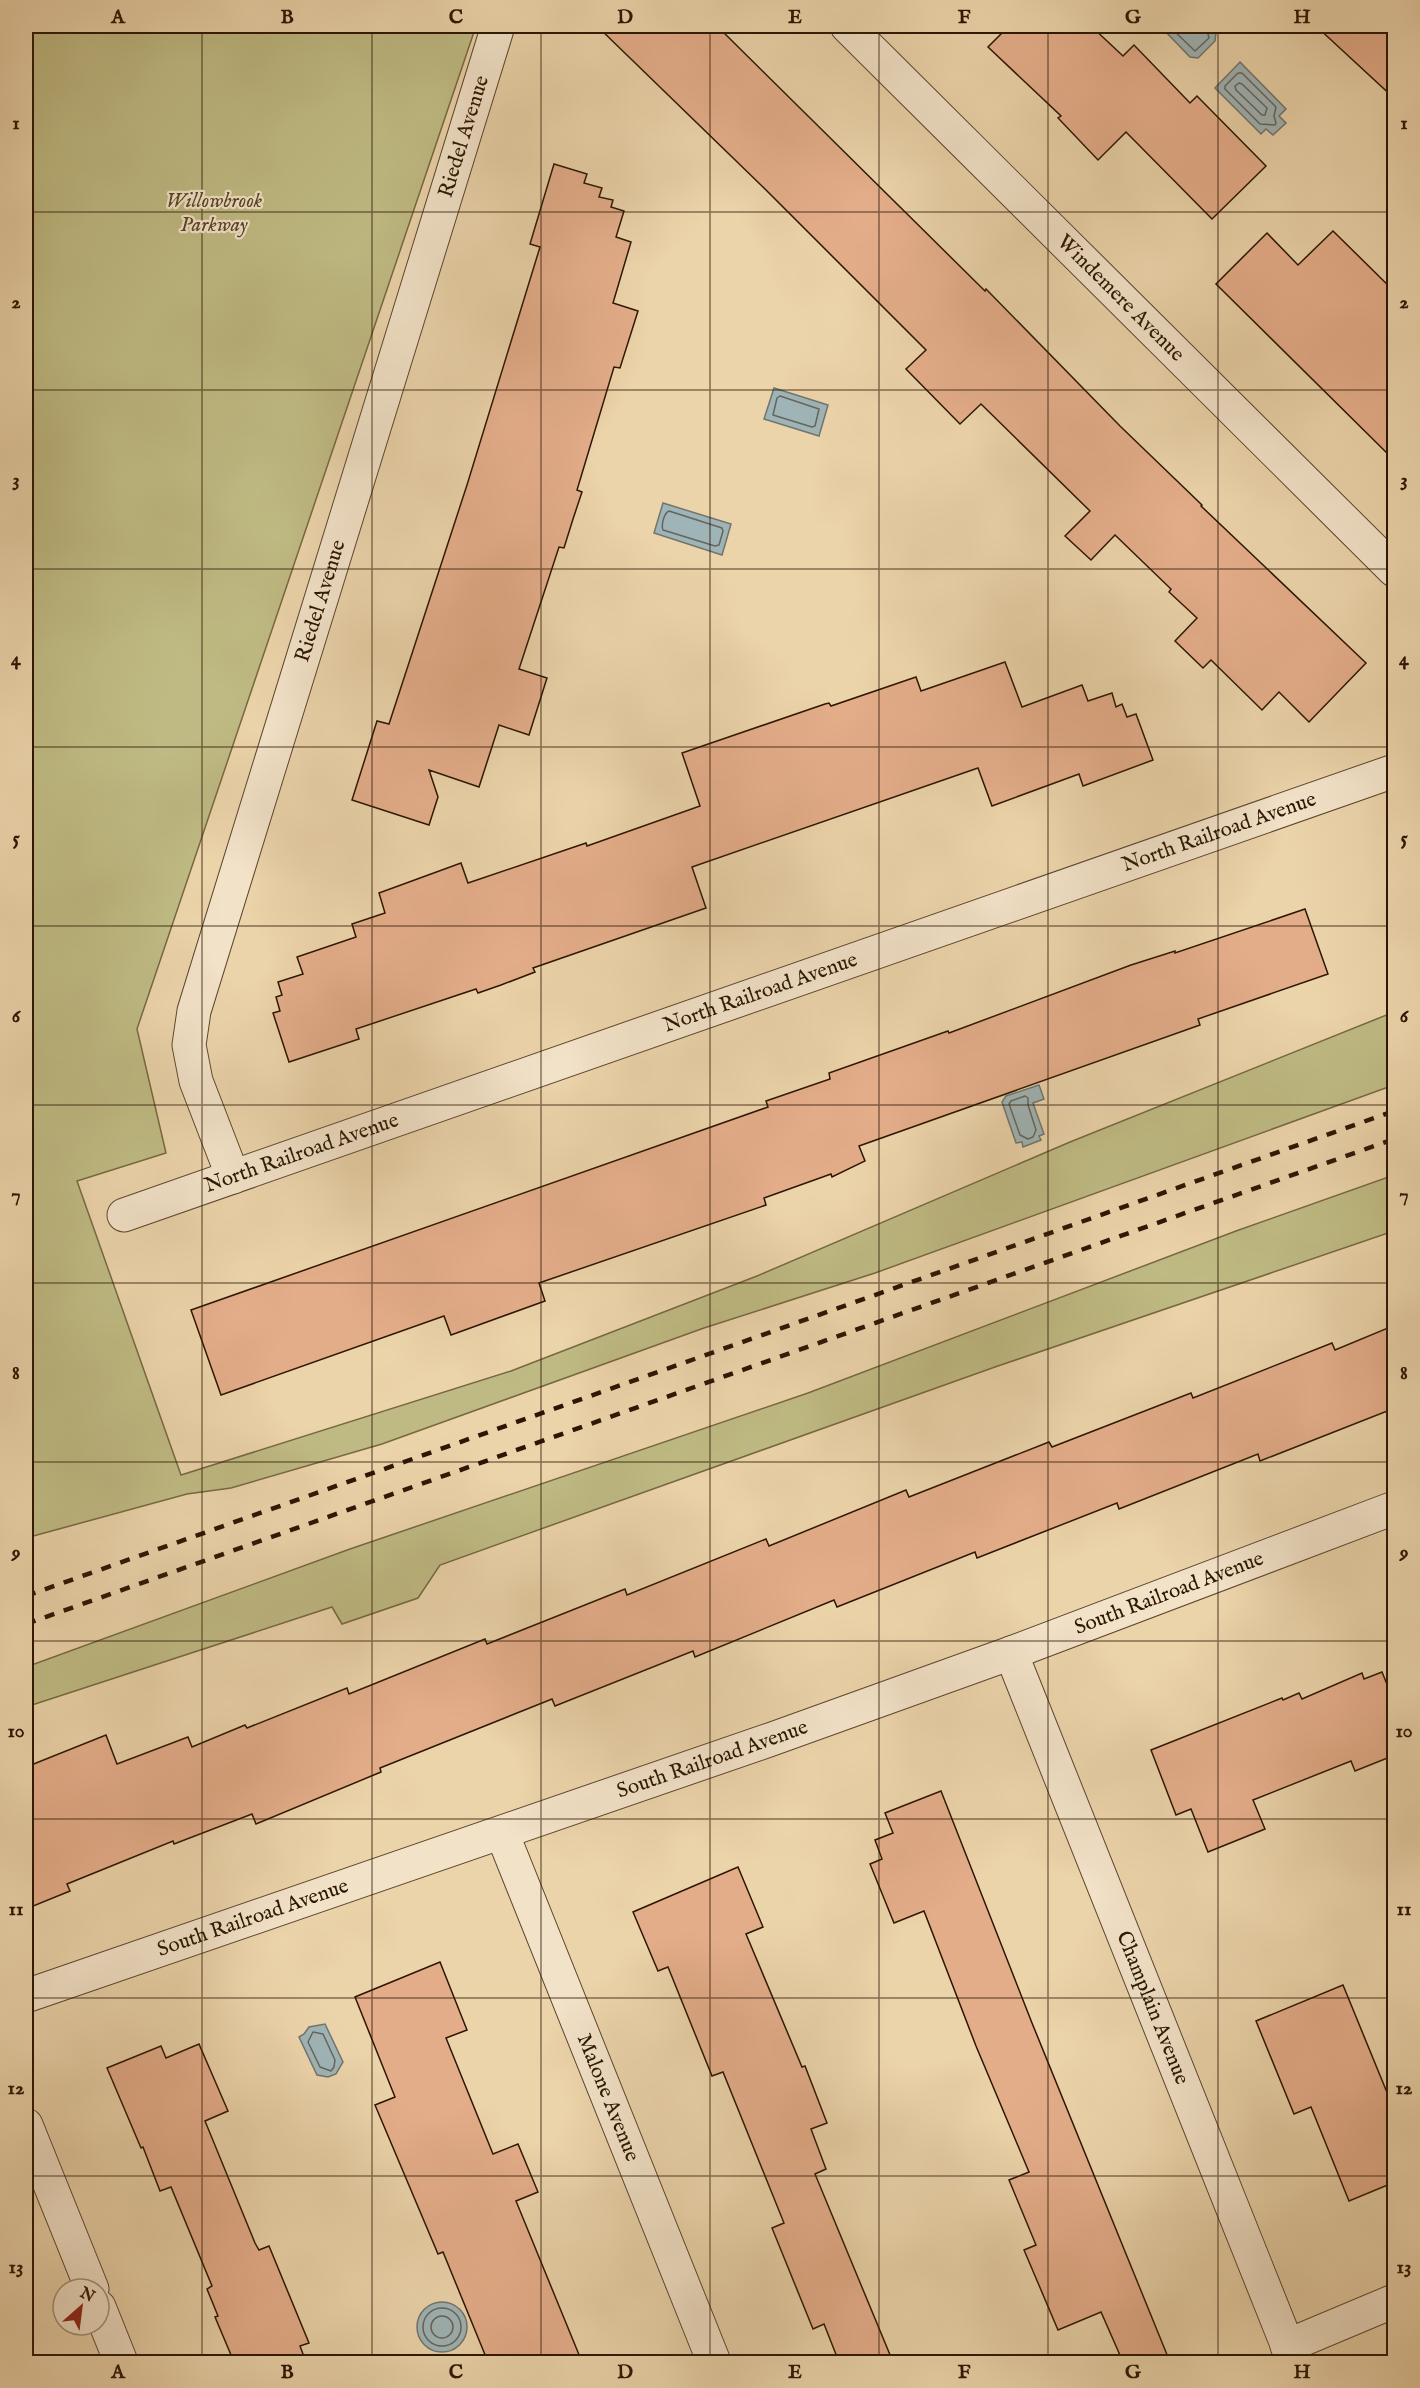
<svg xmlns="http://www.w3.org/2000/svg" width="1420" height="2388" viewBox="0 0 1420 2388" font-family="'IM FELL English',serif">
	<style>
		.green { fill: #bfba83; stroke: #766843; stroke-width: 1.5 }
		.water { fill: #9fb4b6; stroke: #71756e; stroke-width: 1.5 }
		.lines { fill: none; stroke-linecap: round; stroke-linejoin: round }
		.shore { stroke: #66655c; stroke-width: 1.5 }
		.building { fill: #e4ad8a; stroke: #2c1603; stroke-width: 1.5 }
		.minor-casing { stroke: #5c452d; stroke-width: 35 }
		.minor { stroke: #f2e2c8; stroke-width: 33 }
		.rail { stroke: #2c1603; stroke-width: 4.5; stroke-dasharray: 10 10; stroke-linecap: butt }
		.grid { fill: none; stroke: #2c1603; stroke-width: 1.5; stroke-opacity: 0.55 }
		.labels { text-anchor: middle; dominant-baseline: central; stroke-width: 4.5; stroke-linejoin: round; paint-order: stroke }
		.street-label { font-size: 21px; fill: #2c1603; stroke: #f2e2c8 }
		.park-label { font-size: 21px; font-style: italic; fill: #584729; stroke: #f2e2c8 }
		.neatline { fill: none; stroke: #2c1603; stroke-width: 2 }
		.grid-label { font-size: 20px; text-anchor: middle; font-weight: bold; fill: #2c1603 }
	</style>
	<rect width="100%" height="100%" fill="#ebd3aa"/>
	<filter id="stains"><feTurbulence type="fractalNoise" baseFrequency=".00333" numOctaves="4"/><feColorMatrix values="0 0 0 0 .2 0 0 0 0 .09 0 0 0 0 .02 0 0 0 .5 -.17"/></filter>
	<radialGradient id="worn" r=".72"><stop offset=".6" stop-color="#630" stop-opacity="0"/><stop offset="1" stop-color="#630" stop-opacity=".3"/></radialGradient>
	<!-- green -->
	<g class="green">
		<path d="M 26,26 L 476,26 L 137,1029 L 166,1153 L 77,1181 L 181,1475 L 511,1371 L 757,1276 L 1070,1142 L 1394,1012 L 1394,1085 L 875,1273 L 704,1328 L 382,1444 L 231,1488 L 187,1494 L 26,1538 Z"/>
		<path d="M 1394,1175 L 1394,1231 L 995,1367 L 440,1565 L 418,1598 L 342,1624 L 332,1607 L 26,1707 L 26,1667 L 350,1549 L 808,1393 L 1236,1231 Z"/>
	</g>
	<!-- water -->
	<g class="water">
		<path d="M 1160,26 L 1210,26 L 1216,32 L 1215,41 L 1198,58 L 1190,57 Z"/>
		<path d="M 1240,62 L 1286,109 L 1279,116 L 1286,123 L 1273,135 L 1266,129 L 1261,134 L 1215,88 Z"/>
		<path d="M 774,388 L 828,405 L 819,436 L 764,419 Z"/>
		<path d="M 663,503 L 731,524 L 722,555 L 654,533 Z"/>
		<path d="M 1039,1085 L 1044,1099 L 1033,1103 L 1044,1134 L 1039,1136 L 1041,1140 L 1023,1147 L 1022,1142 L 1016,1143 L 1002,1102 L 1006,1096 Z"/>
		<path d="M 325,2024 L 343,2062 L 336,2074 L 328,2077 L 317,2075 L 299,2037 L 304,2034 L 309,2027 Z"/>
		<circle cx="442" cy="2327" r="25"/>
	</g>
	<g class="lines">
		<!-- shore -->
		<g class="shore">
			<path d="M 1169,26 L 1195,51 L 1209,38 L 1206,26"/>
			<path d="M 1238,73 L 1242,73 L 1276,107 L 1274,116 L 1276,123 L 1275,125 L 1260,124 L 1225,89 L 1225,86 Z"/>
			<path d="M 1239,83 L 1242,84 L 1267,108 L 1265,115 L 1262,115 L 1236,90 L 1235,86 Z"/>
			<path d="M 780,396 L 819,409 L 815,426 L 812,427 L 773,415 L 777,398 Z"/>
			<path d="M 669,511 L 722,528 L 723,531 L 719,545 L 715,546 L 663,530 C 661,525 664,513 669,511 Z"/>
			<path d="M 1025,1096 L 1028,1098 L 1028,1105 L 1036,1130 L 1033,1137 L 1028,1139 L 1020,1135 L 1009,1104 L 1011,1101 Z"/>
			<path d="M 313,2032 L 323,2034 L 335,2060 L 334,2067 L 331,2071 L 320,2067 L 308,2042 Z"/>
			<circle cx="442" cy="2327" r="19"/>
			<circle cx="442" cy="2327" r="11"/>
		</g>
	</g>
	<!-- building -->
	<g class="building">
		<path d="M 597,26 L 717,26 L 985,291 L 986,289 L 1120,426 L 1202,505 L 1201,506 L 1366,663 L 1309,722 L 1279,692 L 1262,710 L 1211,660 L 1203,668 L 1175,641 L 1197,618 L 1169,592 L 1171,589 L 1115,535 L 1091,560 L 1065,536 L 1090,511 L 981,404 L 960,424 L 906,369 L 926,350 L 764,188 Z"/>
		<path d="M 1009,26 L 1091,26 L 1123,56 L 1134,45 L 1190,103 L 1197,96 L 1266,166 L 1212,219 L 1126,132 L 1098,160 L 1058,118 L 1061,116 L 988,47 Z"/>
		<path d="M 1316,26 L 1395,26 L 1395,99 Z"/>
		<path d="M 554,164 L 587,174 L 584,183 L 602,188 L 599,197 L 613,200 L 611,207 L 624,211 L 616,237 L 631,242 L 613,303 L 638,311 L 620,368 L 614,367 L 577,490 L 582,492 L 573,519 L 564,548 L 559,547 L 519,669 L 547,678 L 529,735 L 499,725 L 479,787 L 429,770 L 438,797 L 429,825 L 352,800 L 377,721 L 389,724 L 467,485 L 540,247 L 530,244 Z"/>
		<path d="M 1333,231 L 1395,292 L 1395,461 L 1216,284 L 1267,233 L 1298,265 Z"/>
		<path d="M 1005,662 L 1022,707 L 1082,685 L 1088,701 L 1112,693 L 1116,707 L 1122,704 L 1127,717 L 1136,714 L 1153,760 L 1083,786 L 1079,774 L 992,806 L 978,768 L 692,867 L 706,908 L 533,968 L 535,972 L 501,985 L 478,993 L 476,989 L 356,1029 L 359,1039 L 289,1062 L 273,1013 L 280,1011 L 276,997 L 282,995 L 278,982 L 303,974 L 297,957 L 356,937 L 352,924 L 385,913 L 379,893 L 461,863 L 468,883 L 586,843 L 587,846 L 700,806 L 682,753 L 825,704 L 829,703 L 831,706 L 916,677 L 921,691 Z"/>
		<path d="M 1305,909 L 1328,974 L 1198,1019 L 1200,1025 L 859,1146 L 865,1161 L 832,1177 L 831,1174 L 764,1198 L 766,1205 L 539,1283 L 545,1301 L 451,1335 L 444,1316 L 221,1395 L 191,1310 L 768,1107 L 766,1101 L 830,1079 L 829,1073 L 948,1031 L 949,1033 L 1131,965 L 1175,951 L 1175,953 Z"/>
		<path d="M 1395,1325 L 1395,1408 L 1260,1461 L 1258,1454 L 1119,1509 L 1117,1503 L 977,1558 L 975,1552 L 837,1607 L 834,1600 L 695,1657 L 693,1651 L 555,1706 L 552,1699 L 380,1768 L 381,1772 L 256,1824 L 252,1814 L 174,1844 L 173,1841 L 67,1884 L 70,1891 L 26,1909 L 26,1767 L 106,1735 L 117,1764 L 188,1737 L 192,1747 L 245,1725 L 247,1728 L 347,1688 L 349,1694 L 485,1639 L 487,1644 L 625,1589 L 627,1595 L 766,1539 L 769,1546 L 906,1490 L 909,1497 L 1049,1442 L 1052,1447 L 1191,1393 L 1193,1398 L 1332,1343 L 1335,1350 Z"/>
		<path d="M 1382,1672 L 1395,1704 L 1395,1755 L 1355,1771 L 1351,1761 L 1253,1800 L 1265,1829 L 1208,1852 L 1191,1809 L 1176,1815 L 1151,1750 L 1282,1698 L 1283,1700 L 1299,1693 L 1302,1699 L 1362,1673 L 1364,1679 Z"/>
		<path d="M 941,1791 L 1032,2023 L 1170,2362 L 1123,2362 L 1101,2312 L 1058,2330 L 1024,2250 L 1036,2245 L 1009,2180 L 1029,2172 L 976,2046 L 924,1911 L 894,1923 L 870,1864 L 882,1859 L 875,1840 L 893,1833 L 885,1813 Z"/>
		<path d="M 738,1867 L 763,1927 L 746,1934 L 802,2067 L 805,2066 L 827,2123 L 811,2129 L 826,2169 L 815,2174 L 893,2362 L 839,2362 L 824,2324 L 813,2329 L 772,2228 L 784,2223 L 723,2072 L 712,2076 L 668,1967 L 658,1971 L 633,1912 Z"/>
		<path d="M 440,1962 L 467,2030 L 446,2038 L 493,2154 L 518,2144 L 538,2192 L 516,2201 L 582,2362 L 488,2362 L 443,2252 L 438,2254 L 375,2105 L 395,2097 L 355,1997 Z"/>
		<path d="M 1343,1985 L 1395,2112 L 1395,2182 L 1349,2201 L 1311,2107 L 1294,2114 L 1256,2021 Z"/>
		<path d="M 199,2044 L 228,2111 L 205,2121 L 255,2243 L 259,2250 L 269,2246 L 309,2343 L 300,2346 L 306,2362 L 234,2362 L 215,2317 L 218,2316 L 207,2289 L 212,2286 L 171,2187 L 160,2191 L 143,2147 L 141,2148 L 107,2068 L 161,2046 L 166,2058 Z"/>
	</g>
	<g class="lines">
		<!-- minor casing -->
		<g class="minor-casing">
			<g id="minor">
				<path id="s1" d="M 847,26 L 1394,570"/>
				<path id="s2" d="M 233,1177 L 196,1081 L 189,1045 L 194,1011 L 498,26"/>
				<path id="s3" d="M 124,1215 L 1394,771"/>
				<path id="s4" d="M 1011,1653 L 1294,2362"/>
				<path id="s5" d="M 502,1833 L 714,2362"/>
				<path id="s6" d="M 26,1996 L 772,1739 L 1011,1653 L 1394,1508"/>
				<path d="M 26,2125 L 92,2289"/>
				<path d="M 99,2307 L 121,2362"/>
				<path d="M 1287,2346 L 1394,2301"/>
			</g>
		</g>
		<!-- minor -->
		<use href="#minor" class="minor"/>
		<!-- rail -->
		<g class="rail">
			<path d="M 26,1596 L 1394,1111"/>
			<path d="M 26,1624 L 1394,1139"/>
		</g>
	</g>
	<!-- grid -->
	<path class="grid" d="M 202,26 L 202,2362M 372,26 L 372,2362M 541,26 L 541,2362M 710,26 L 710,2362M 879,26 L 879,2362M 1048,26 L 1048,2362M 1218,26 L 1218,2362M 26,212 L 1394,212M 26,390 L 1394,390M 26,569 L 1394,569M 26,747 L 1394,747M 26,926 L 1394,926M 26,1105 L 1394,1105M 26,1283 L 1394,1283M 26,1462 L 1394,1462M 26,1641 L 1394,1641M 26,1819 L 1394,1819M 26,1998 L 1394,1998M 26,2176 L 1394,2176"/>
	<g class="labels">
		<!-- street labels -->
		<g class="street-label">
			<text stroke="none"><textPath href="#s2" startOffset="1089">Riedel Avenue</textPath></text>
			<text stroke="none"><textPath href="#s1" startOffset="386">Windemere Avenue</textPath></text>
			<text stroke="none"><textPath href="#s2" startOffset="603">Riedel Avenue</textPath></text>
			<text stroke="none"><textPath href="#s3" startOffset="1160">North Railroad Avenue</textPath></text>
			<text stroke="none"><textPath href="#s3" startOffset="674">North Railroad Avenue</textPath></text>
			<text stroke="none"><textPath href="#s3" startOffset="188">North Railroad Avenue</textPath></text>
			<text stroke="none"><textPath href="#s6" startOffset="1212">South Railroad Avenue</textPath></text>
			<text stroke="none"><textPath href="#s6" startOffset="726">South Railroad Avenue</textPath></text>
			<text stroke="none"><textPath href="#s6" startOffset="240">South Railroad Avenue</textPath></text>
			<text stroke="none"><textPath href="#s4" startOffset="382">Champlain Avenue</textPath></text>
			<text stroke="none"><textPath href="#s5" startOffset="285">Malone Avenue</textPath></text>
		</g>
		<!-- park labels -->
		<g class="park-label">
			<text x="214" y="201">Willowbrook<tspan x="214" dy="24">Parkway</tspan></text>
		</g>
	</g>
	<!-- margin -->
	<rect width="1420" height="2388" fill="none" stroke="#ebd3aa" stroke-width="66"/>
	<!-- north arrow -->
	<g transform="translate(81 2307) rotate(28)"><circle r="28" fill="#f2e2c8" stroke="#a39079" stroke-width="1.5"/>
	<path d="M0-4.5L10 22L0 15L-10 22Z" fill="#8f2418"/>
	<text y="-9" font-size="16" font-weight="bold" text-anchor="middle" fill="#2c1603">N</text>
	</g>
	<rect x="33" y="33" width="1354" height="2322" class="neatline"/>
	<g class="grid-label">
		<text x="118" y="23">A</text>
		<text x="287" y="23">B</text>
		<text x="456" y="23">C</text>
		<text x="625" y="23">D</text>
		<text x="795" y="23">E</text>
		<text x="964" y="23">F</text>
		<text x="1133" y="23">G</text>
		<text x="1302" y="23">H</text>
		<text x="16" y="129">1</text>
		<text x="1404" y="129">1</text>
		<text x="16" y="308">2</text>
		<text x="1404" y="308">2</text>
		<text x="16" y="486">3</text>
		<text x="1404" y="486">3</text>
		<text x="16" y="665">4</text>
		<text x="1404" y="665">4</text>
		<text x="16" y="844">5</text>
		<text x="1404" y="844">5</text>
		<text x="16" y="1022">6</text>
		<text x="1404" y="1022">6</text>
		<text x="16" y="1201">7</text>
		<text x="1404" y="1201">7</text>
		<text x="16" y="1379">8</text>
		<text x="1404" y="1379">8</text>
		<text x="16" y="1558">9</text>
		<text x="1404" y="1558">9</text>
		<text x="16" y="1737">10</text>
		<text x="1404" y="1737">10</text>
		<text x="16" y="1915">11</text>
		<text x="1404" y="1915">11</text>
		<text x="16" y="2094">12</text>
		<text x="1404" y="2094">12</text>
		<text x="16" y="2273">13</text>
		<text x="1404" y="2273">13</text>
		<text x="118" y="2378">A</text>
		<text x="287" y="2378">B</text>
		<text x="456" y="2378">C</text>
		<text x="625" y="2378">D</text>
		<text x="795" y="2378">E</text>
		<text x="964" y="2378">F</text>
		<text x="1133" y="2378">G</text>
		<text x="1302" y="2378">H</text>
	</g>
	<rect width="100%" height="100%" filter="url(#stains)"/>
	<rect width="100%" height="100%" fill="url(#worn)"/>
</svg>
